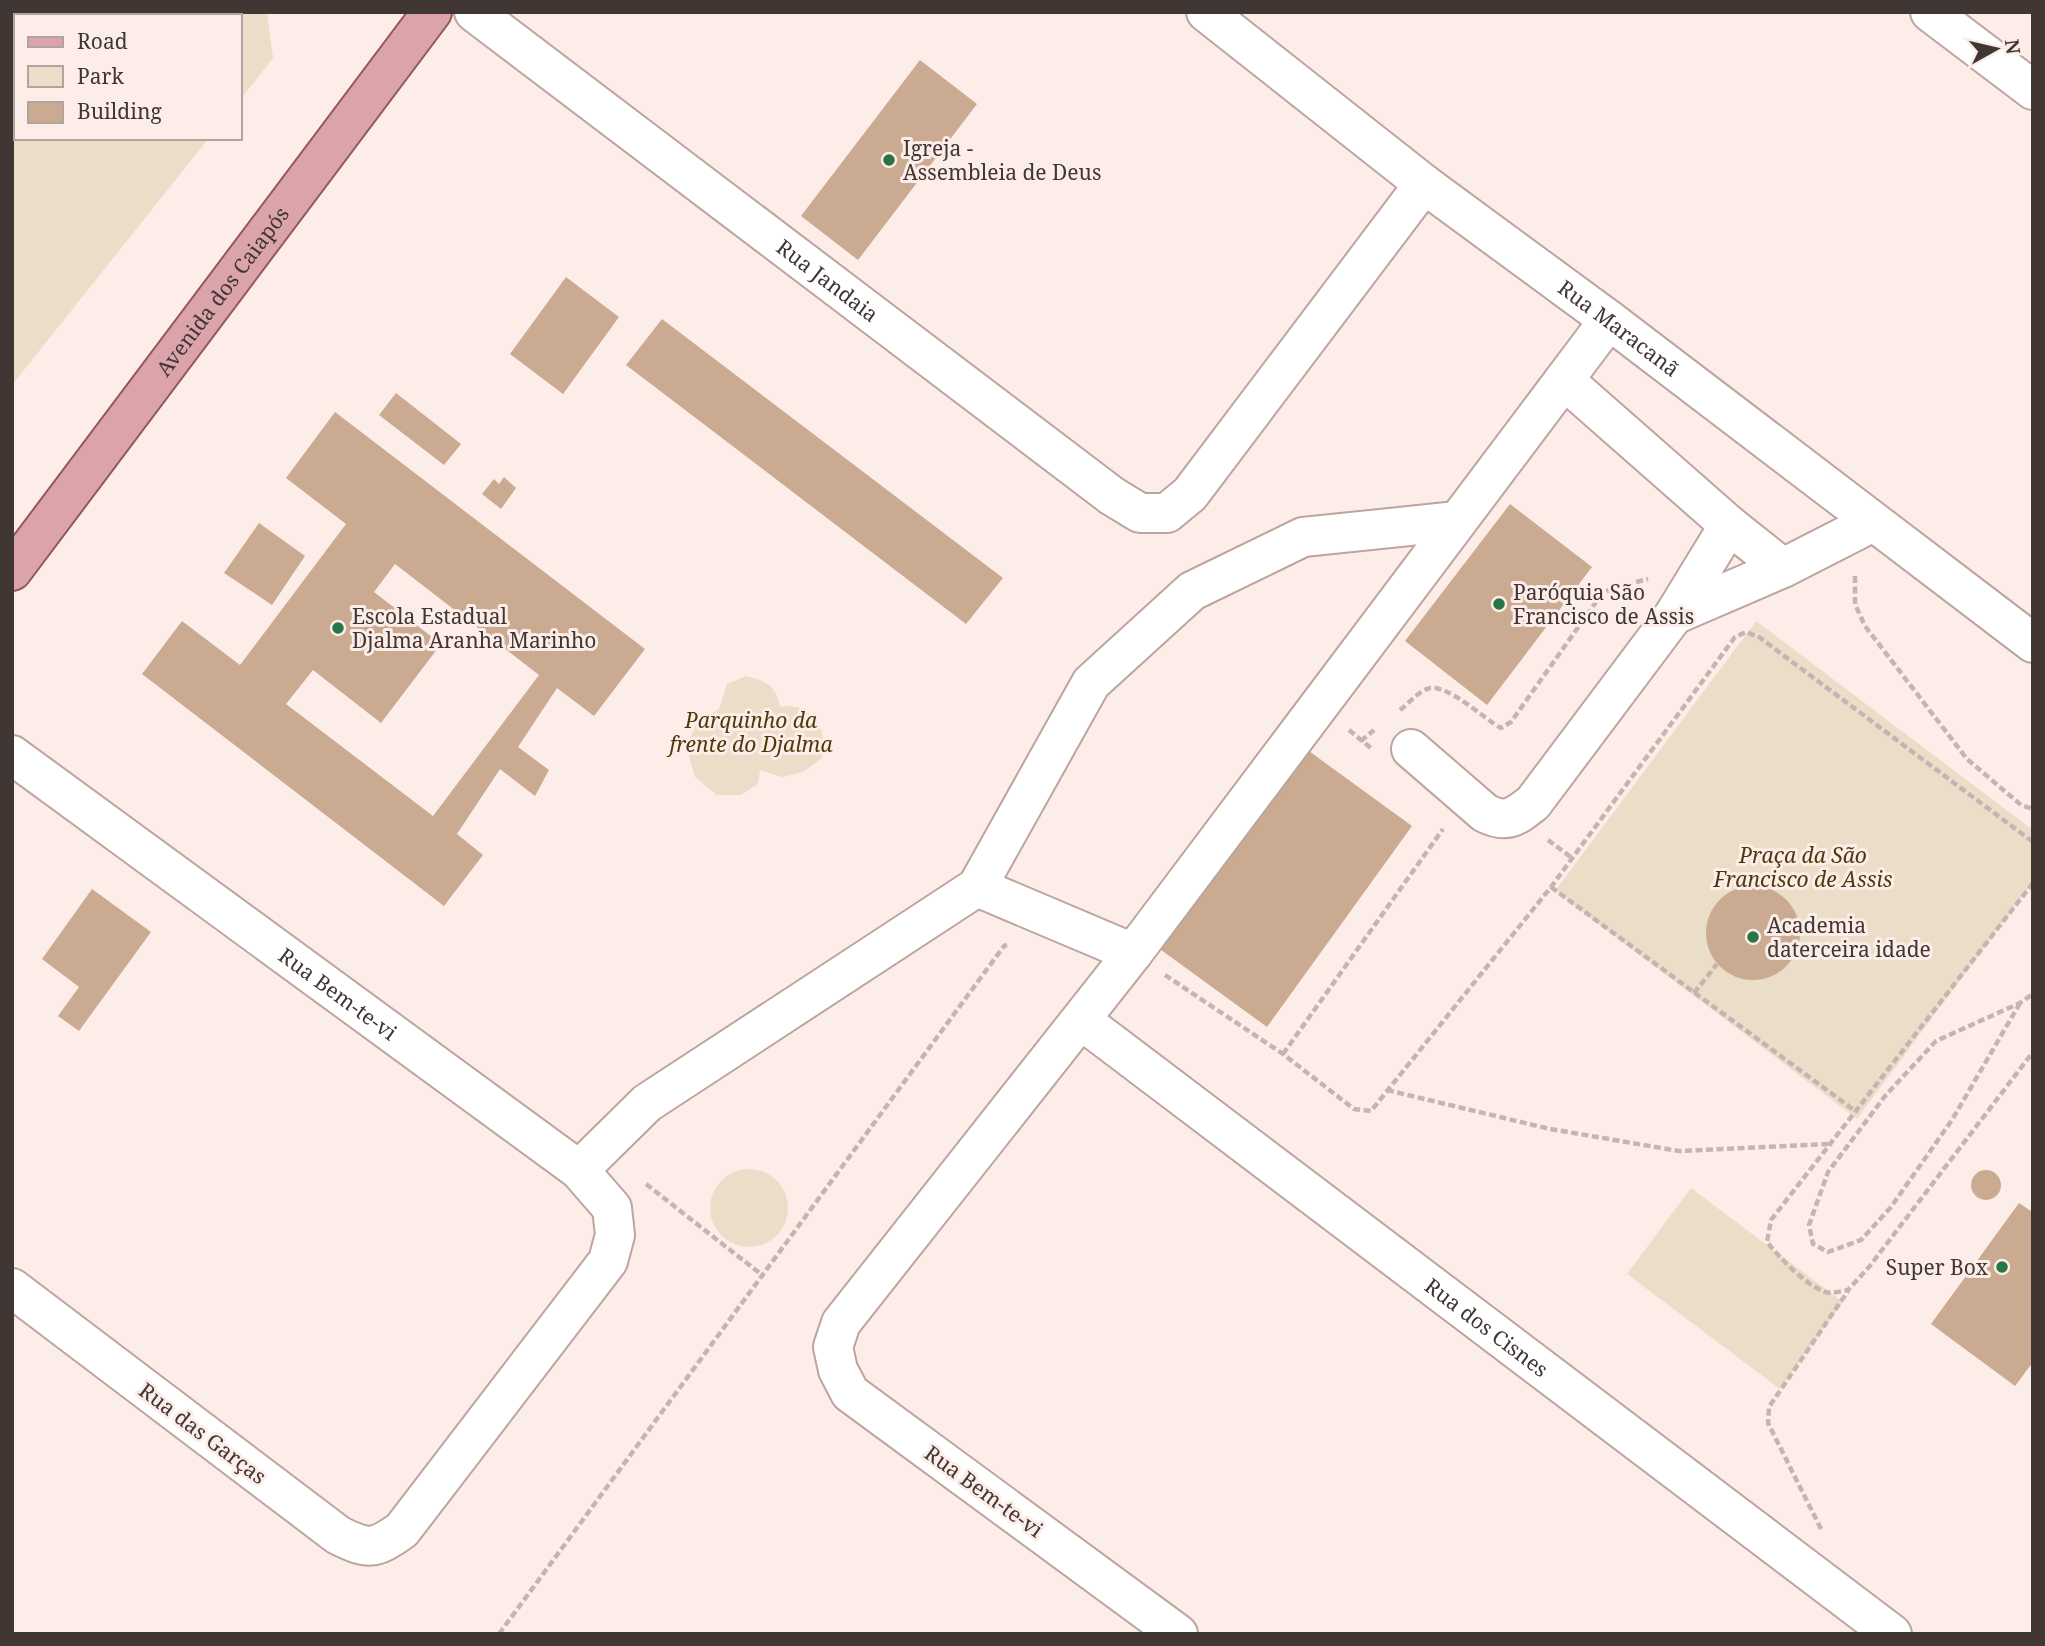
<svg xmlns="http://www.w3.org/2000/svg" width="2045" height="1646" viewBox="0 0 2045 1646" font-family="'Noto Serif',serif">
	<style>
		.green { fill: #eadec9 }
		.building { fill: #caaa91; fill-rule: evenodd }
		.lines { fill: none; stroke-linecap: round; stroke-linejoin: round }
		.minor-casing { stroke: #bda59e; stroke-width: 42 }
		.major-casing { stroke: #95565b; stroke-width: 42 }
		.path { stroke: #c3b5b2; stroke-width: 4.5; stroke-dasharray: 7 3.5; stroke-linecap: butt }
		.minor { stroke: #fff; stroke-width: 38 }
		.major { stroke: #dba4aa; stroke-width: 38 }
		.poi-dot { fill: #267647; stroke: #fdede9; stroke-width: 2.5 }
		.labels { text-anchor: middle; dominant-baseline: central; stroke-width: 6; stroke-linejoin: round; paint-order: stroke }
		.poi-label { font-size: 21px; fill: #403633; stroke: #fdede9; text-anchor: start }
		.street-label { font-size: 21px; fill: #403633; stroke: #fdede9 }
		.park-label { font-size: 21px; font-style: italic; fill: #4d390c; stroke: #fdede9 }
	</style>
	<rect width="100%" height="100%" fill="#fdede9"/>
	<!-- green -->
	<g class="green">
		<path d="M 12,12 L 267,12 L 273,58 L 240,100 L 240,16 L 16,16 L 16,138 L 209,138 L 12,385 Z"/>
		<path d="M 1756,621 L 2033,830 L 2033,882 L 1857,1119 L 1555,891 Z"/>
		<path d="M 746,676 C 766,681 776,685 780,707 C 799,704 813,711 821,730 C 824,737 822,750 822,758 L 803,772 L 782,777 L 760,770 L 758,784 L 741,795 L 717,795 L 695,777 L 686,746 L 698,721 L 719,709 L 727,684 Z"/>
		<circle cx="749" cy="1208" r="39"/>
		<path d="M 1691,1188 L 1843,1302 L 1780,1389 L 1627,1274 Z"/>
	</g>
	<!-- building -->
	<g class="building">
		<path d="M 920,60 L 977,104 L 858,260 L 801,216 Z"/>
		<path d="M 566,277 L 619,317 L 563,394 L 510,354 Z"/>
		<path d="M 662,319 L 1003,578 L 966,624 L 626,365 Z"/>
		<path d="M 396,393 L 461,444 L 444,465 L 379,415 Z"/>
		<path d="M 335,412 L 645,649 L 594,716 L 557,688 L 518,747 L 549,770 L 535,796 L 500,769 L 457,834 L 483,855 L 444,906 L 142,674 L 182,621 L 240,665 L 346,524 L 286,478 ZM 395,564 L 539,675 L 433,816 L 286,704 L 313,670 L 381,723 L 441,644 L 374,592 Z"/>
		<path d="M 504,477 L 516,488 L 501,509 L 482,494 L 494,479 L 499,484 Z"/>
		<path d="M 1510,504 L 1592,567 L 1487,705 L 1405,641 Z"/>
		<path d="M 259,523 L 305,556 L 272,605 L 224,573 Z"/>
		<path d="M 1302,746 L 1412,826 L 1267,1027 L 1157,947 Z"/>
		<circle cx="1753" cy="933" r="47"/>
		<path d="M 92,889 L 151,932 L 79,1031 L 58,1016 L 79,987 L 42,959 Z"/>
		<circle cx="1986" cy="1185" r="15"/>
		<path d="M 2019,1203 L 2031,1211 L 2033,1208 L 2033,1362 L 2015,1386 L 1931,1324 Z"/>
	</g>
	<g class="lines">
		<!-- minor casing -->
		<g class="minor-casing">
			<g id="minor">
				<path id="s1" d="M 474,12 L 1112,496 L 1140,513 L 1167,513 L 1190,494 L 1424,184"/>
				<path id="s2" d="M 1206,12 L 1424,184 L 1609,320 L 2033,643"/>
				<path d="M 1930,12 L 2033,90"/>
				<path d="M 1564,380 L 1729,525 L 1783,568"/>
				<path d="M 1674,615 L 1783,568 L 1873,522"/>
				<path d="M 1411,749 L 1485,813 C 1507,824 1515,817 1533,803 L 1674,615 L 1729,525"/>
				<path id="s3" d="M 12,755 L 579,1170 L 612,1208 L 615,1235 L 608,1261 L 402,1530 C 374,1550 368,1550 338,1535 L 12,1288"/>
				<path d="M 977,887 L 1091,683 L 1192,591 L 1303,537 L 1457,521"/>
				<path id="s4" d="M 1081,1020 L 1892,1634"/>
				<path d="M 579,1170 L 647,1103 L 977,887 L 1133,953"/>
				<path d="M 1178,1634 L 850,1393 L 838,1370 L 833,1347 L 841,1323 L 1133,953 L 1609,320"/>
			</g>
		</g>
		<!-- major casing -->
		<g class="major-casing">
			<g id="major">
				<path id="s5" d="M 12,571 L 432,12"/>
			</g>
		</g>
		<!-- path -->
		<g class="path">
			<path d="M 1855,576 L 1855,604 L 1865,626 L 1967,759 L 2021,805 L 2033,809"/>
			<path d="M 1400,710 C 1408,704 1418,692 1427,689 C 1445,681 1484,719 1501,728 L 1511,722 L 1601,595 L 1612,588 L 1648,579"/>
			<path d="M 1349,730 L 1372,749"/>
			<path d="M 1361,741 L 1374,730"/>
			<path d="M 1548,840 L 1572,858"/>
			<path d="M 2033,883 L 1771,1220 L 1767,1242 C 1779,1257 1807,1287 1826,1292 C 1832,1294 1842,1291 1848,1290 L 1869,1267 L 2033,1052"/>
			<path d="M 1551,887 L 1854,1110"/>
			<path d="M 1165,975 L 1283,1054 L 1354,1109 L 1371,1111 L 1551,887 L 1735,637 L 1746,632 L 1759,637 L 2033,842"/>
			<path d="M 1694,993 L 1717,964"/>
			<path d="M 2020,1003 L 1952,1120 L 1891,1207 L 1861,1240 L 1828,1252 L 1813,1244 L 1809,1225 L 1828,1172 L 1885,1096 L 1936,1041 L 2020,1003 L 2033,994"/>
			<path d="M 1283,1054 L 1443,829"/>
			<path d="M 1387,1090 L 1550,1129 L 1679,1151 L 1828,1144"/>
			<path d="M 646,1184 L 762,1275"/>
			<path d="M 1821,1529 L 1768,1423 L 1769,1407 L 1848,1291"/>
			<path d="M 499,1634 L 1004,946 L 1007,945"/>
		</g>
		<!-- minor -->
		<use href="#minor" class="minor"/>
		<!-- major -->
		<use href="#major" class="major"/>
	</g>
	<!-- markers -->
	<g class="poi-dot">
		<circle cx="889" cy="160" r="7"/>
		<circle cx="1499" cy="604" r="7"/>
		<circle cx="338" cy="628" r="7"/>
		<circle cx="1753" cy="937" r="7"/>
		<circle cx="2002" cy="1267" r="7"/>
	</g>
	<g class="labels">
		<!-- poi labels -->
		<g class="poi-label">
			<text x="903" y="148">Igreja -<tspan x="903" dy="24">Assembleia de Deus</tspan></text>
			<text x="1513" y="592">Paróquia São<tspan x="1513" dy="24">Francisco de Assis</tspan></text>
			<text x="352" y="616">Escola Estadual<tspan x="352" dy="24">Djalma Aranha Marinho</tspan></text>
			<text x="1767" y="925">Academia<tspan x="1767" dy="24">daterceira idade</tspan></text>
			<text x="1988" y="1267" text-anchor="end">Super Box</text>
		</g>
		<!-- street labels -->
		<g class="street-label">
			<text stroke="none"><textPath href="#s1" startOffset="444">Rua Jandaia</textPath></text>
			<text stroke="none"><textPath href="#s5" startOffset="350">Avenida dos Caiapós</textPath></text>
			<text stroke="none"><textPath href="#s2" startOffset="520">Rua Maracanã</textPath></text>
			<text stroke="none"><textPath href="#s3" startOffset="404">Rua Bem-te-vi</textPath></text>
			<text stroke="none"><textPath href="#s4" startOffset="509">Rua dos Cisnes</textPath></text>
			<text transform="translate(203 1433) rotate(37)">Rua das Garças</text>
			<text transform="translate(984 1491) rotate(36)">Rua Bem-te-vi</text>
		</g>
		<!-- park labels -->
		<g class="park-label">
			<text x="751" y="720">Parquinho da<tspan x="751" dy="24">frente do Djalma</tspan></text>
			<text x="1803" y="855">Praça da São<tspan x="1803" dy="24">Francisco de Assis</tspan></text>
		</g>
	</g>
	<!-- border -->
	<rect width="2045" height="1646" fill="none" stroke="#403633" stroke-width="28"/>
	<!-- legend -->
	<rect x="14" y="14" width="228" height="126" fill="#fdede9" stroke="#b1a4a0" stroke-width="2"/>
	<rect x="28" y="37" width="35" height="10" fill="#dba4aa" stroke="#b1a4a0" stroke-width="2"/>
	<text x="77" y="49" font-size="21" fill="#403633">Road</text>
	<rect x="28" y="66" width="35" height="21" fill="#eadec9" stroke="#b1a4a0" stroke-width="2"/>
	<text x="77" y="84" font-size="21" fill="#403633">Park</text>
	<rect x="28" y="102" width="35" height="21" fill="#caaa91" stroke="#b1a4a0" stroke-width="2"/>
	<text x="77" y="119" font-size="21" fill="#403633">Building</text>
	<!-- north arrow -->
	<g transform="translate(1996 49) rotate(82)" stroke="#fdede9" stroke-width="5" paint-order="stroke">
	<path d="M0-5L12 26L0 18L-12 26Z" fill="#403633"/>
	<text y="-10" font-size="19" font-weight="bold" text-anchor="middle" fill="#403633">N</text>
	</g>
</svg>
